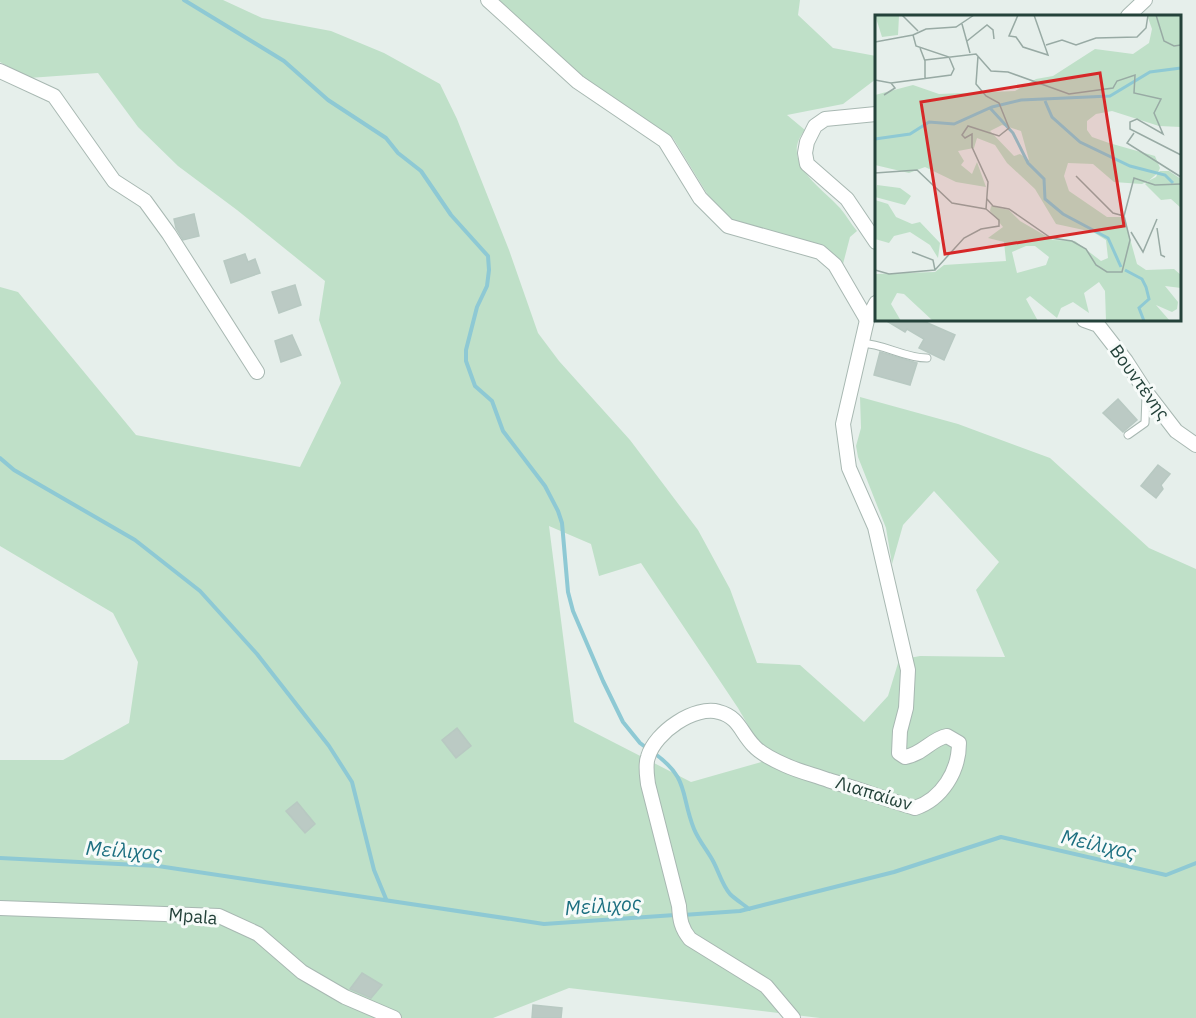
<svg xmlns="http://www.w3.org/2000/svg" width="1196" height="1018" viewBox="0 0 1196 1018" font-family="'IBM Plex Sans',sans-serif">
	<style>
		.green { fill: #bfe0c8; fill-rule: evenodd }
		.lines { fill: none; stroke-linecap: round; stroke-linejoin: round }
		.stream { stroke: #8ec9d4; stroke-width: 4 }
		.building { fill: #bbcac4; stroke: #b8c9c2; stroke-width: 1.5 }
		.service-casing { stroke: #a8b8b2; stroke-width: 9 }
		.minor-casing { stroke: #a8b8b2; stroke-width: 16 }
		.service { stroke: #fff; stroke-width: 7 }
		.minor { stroke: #fff; stroke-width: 14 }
		.labels { text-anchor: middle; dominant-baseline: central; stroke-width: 6; stroke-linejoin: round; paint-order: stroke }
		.street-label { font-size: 18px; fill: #24423a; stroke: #f7fbf9 }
		.water-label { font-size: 20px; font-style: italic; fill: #1c6f80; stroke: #f7fbf9 }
		.inset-river { fill: none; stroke: #8ec9d4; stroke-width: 3 }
		.inset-road { fill: none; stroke: #98aaa4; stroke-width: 1.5 }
		.view { fill: #d62828; fill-opacity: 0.15; stroke: #d62828; stroke-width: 3 }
		.inset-edge { fill: none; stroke: #24423a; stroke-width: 3 }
	</style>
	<rect width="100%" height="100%" fill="#e6efeb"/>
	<!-- green -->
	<g class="green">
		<path d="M 0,0 L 223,0 L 262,18 L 331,31 L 384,53 L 440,84 L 457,119 L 509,250 L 538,333 L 559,361 L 630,440 L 698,530 L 730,589 L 757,663 L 800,665 L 864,722 L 888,696 L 899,660 L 920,656 L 1005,657 L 976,590 L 999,562 L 934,491 L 903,525 L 892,564 L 886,528 L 858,457 L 856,446 L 861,428 L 860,397 L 958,424 L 1050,458 L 1149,548 L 1196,569 L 1196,1018 L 820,1018 L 569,988 L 493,1018 L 0,1018 L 0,760 L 63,760 L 129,723 L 138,662 L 113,613 L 0,546 L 0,287 L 18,292 L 136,435 L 300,467 L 341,383 L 319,320 L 325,281 L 237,210 L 178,166 L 138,127 L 98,73 L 29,78 L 0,62 ZM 549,526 L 591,544 L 599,576 L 641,563 L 738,708 L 759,744 L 779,757 L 691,782 L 574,722 Z"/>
		<path d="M 495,0 L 800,0 L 798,15 L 833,48 L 876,56 L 876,79 L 843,104 L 787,115 L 805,130 C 779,161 821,187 840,208 C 846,215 851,224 857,231 L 850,237 L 843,264 L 826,248 L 730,221 L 709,197 L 673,138 L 581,76 Z"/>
	</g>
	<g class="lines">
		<!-- stream -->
		<g class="stream">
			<path d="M 184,0 L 284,61 L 328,100 L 386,138 L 398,153 L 421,171 L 451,215 L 488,256 L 489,270 L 487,286 L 477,307 L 466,350 L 466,361 L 475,386 L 492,401 L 503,431 L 545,486 L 558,511 L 562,523 L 568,592 L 573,611 L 603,681 L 623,722 L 640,743 L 648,749"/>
			<path d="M 0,458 L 14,470 L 135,540 L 200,591 L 257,654 L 329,746 L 352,782 L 374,870 L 386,899"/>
			<path d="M 654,753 C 690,779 680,794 694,829 C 699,841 707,850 713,861 C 719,872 722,885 730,894 C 735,899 743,904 749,909"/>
			<path d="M 0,858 L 158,866 L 544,924 L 675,915"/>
			<path d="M 683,915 L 740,911 L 894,872 L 1001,837 L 1166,875 L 1196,863"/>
		</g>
	</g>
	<!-- building -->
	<g class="building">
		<path d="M 194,214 L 199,236 L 183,240 L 176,228 L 174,219 Z"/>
		<path d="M 245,254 L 248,262 L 255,259 L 260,273 L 231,283 L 224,261 Z"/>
		<path d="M 295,285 L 301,305 L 279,313 L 272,292 Z"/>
		<path d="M 885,320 L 921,320 L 955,335 L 944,360 L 919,348 L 924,339 L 907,329 L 905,332 Z"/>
		<path d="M 292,335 L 301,355 L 281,362 L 275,341 Z"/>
		<path d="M 880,352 L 917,363 L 910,385 L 874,375 Z"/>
		<path d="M 1118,399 L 1137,420 L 1123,432 L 1103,413 Z"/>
		<path d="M 1158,465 L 1170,474 L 1161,485 L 1163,489 L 1156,498 L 1141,486 Z"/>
		<path d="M 457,728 L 471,746 L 456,758 L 442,740 Z"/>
		<path d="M 297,802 L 315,824 L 305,833 L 286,811 Z"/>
		<path d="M 362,973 L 382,985 L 371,998 L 350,989 Z"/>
		<path d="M 533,1005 L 562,1008 L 561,1018 L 532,1018 Z"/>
	</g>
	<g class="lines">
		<!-- service casing -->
		<g class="service-casing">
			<g id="service">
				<path d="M 861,343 C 885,344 904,358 927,358"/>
				<path d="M 1128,435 L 1145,423 L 1146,395"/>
			</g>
		</g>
		<!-- minor casing -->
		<g class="minor-casing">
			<g id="minor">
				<path d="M 488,0 L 578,82 L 665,141 L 700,198 L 728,226 L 820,252 L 835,265 L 867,320"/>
				<path d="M 1128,16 L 1145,0"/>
				<path d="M 0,71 L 54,96 L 114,181 L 145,201 L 169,234 L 257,372"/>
				<path d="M 876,114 L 825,119 L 815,126 L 807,142 L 805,153 L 807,164 L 847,199 L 876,242"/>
				<path d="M 1084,320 L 1098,325 L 1126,361 L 1146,392 L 1176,431 L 1196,445"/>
				<path d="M 0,908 L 219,916 L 258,934 L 302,972 L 345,997 L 394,1018"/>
				<path d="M 793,1018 L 766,986 L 690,939 C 681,928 680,920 679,906 L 648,784 C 647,775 645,765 648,757 C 655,732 695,705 719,712 C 739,717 741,733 754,746 C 761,754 776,761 785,765 C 798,771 814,775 828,780 C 857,789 886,799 915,808 C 942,799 959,771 959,743 L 947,736 C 931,739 923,754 905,757 L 899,753 L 900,731 L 906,708 L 908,670 L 875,527 L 849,468 L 843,424 L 867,320 L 876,303"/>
			</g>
		</g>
		<!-- service -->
		<use href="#service" class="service"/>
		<!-- minor -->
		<use href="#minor" class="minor"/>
	</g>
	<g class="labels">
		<!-- street labels -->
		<g class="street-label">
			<text transform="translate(1140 382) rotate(54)">Βουντένης</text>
			<text transform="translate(874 793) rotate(17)">Λιαπαίων</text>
			<text transform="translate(193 916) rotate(5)">Mpala</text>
		</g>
		<!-- water labels -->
		<g class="water-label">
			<text transform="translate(1099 844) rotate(13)">Μείλιχος</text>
			<text transform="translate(124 850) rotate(4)">Μείλιχος</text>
			<text transform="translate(603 905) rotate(-4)">Μείλιχος</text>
		</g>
	</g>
	<!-- overview -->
	<g transform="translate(875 15)">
		<rect width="306" height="306" fill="#e6efeb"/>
		<path d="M 0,0 L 24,1 L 23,20 L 7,22 ZM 272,0 L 306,0 L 306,112 L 284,111 L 237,96 L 221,99 L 212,106 L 212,115 L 217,122 L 234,128 L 280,141 L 285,153 L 281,162 L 267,169 L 239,167 L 218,149 L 193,148 L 189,161 L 194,176 L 232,202 L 249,202 L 262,249 L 271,255 L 299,254 L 306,260 L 306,273 L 290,271 L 303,287 L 302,294 L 297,297 L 281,290 L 295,306 L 231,306 L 230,276 L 224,267 L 209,278 L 214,298 L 198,287 L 186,293 L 182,303 L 155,281 L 151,284 L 163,306 L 58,306 L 29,279 L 22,278 L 16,289 L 26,306 L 0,306 L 0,259 L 60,257 L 69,250 L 131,246 L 129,227 L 113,223 L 128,212 L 115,196 L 116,191 L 134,195 L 145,206 L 178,225 L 200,226 L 226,246 L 233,243 L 231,225 L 218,217 L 181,209 L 160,174 L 132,148 L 120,130 L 102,123 L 99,133 L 83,136 L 89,146 L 86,150 L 97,159 L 102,147 L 111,172 L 81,167 L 50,152 L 34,158 L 0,150 L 0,80 L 38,70 L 64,79 L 140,76 L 161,64 L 178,61 L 220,34 L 258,39 L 274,28 L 277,14 ZM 127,110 L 146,116 L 154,145 L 145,139 L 139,141 L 115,116 ZM 151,231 L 160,231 L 174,242 L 171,250 L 142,258 L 137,237 ZM 285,156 L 294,156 L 306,164 L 306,193 L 296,184 L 286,185 L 270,169 ZM 2,170 L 25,173 L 36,181 L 30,190 L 0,182 ZM 0,185 L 13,189 L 21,202 L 37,209 L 45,207 L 65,228 L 63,243 L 55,230 L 35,217 L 19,221 L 14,228 L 0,224 Z" fill="#bfe0c8" fill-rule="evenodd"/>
		<path class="inset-river" d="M 170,86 L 177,102 L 205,127 L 255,151 L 290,160 L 298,168M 115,93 L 138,118 L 153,148 L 169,164 L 170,184 L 188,199 L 233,223 L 246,252M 0,124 L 35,119 L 54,107 L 79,109 L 117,92 L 146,85 L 235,81 L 275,57 L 306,53M 250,255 L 267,264 L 271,272 L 274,284 L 264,293 L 269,306"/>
		<path class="inset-road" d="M 27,0 L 43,16M 143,0 L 134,21 L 141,22 L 148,32 L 173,40 L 159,0M 281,0 L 289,26 L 299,31 L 306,30M 87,9 L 95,38M 92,26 L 112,10 L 118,15 L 119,24M 0,27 L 38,20M 171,30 L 187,25 L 201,30 L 221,23 L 262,22 L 271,13 L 273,0M 45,33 L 50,46 L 50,63M 50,45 L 101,39 L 116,56 L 133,57 L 194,79 L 238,73 L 242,66 L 260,60 L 259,78 L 286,84 L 279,98 L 288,119 L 262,104 L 255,107 L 255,114 L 306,140M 0,65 L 16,68 L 76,60 L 79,54 L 74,42 L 41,31 L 38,20 L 51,14 L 81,12 L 99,0M 9,80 L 20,73 L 16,68M 259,118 L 252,128 L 306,162M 0,158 L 42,155 L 77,188 L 111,194M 201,161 L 238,198 L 249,201M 112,184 L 118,191 L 134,194 L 176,223 L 197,226 L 211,234 L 221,250 L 232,257 L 247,257 L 255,225 L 249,201 L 259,163 L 280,170 L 306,169M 282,213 L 286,240 L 290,242M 256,217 L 268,237 L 282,204M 37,237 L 58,245 L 60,255M 0,255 L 14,259 L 60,255 L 89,223 L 106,214 L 124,211 L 124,205 L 111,194 L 113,167 L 97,132 L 97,119 L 90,123 L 87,120 L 93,111 L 124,121 L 134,113 L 124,88 L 111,81 L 101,69 L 103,41"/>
		<path class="view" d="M 225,58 L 249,211 L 70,239 L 46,87 Z"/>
		<rect width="306" height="306" class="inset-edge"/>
	</g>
</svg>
